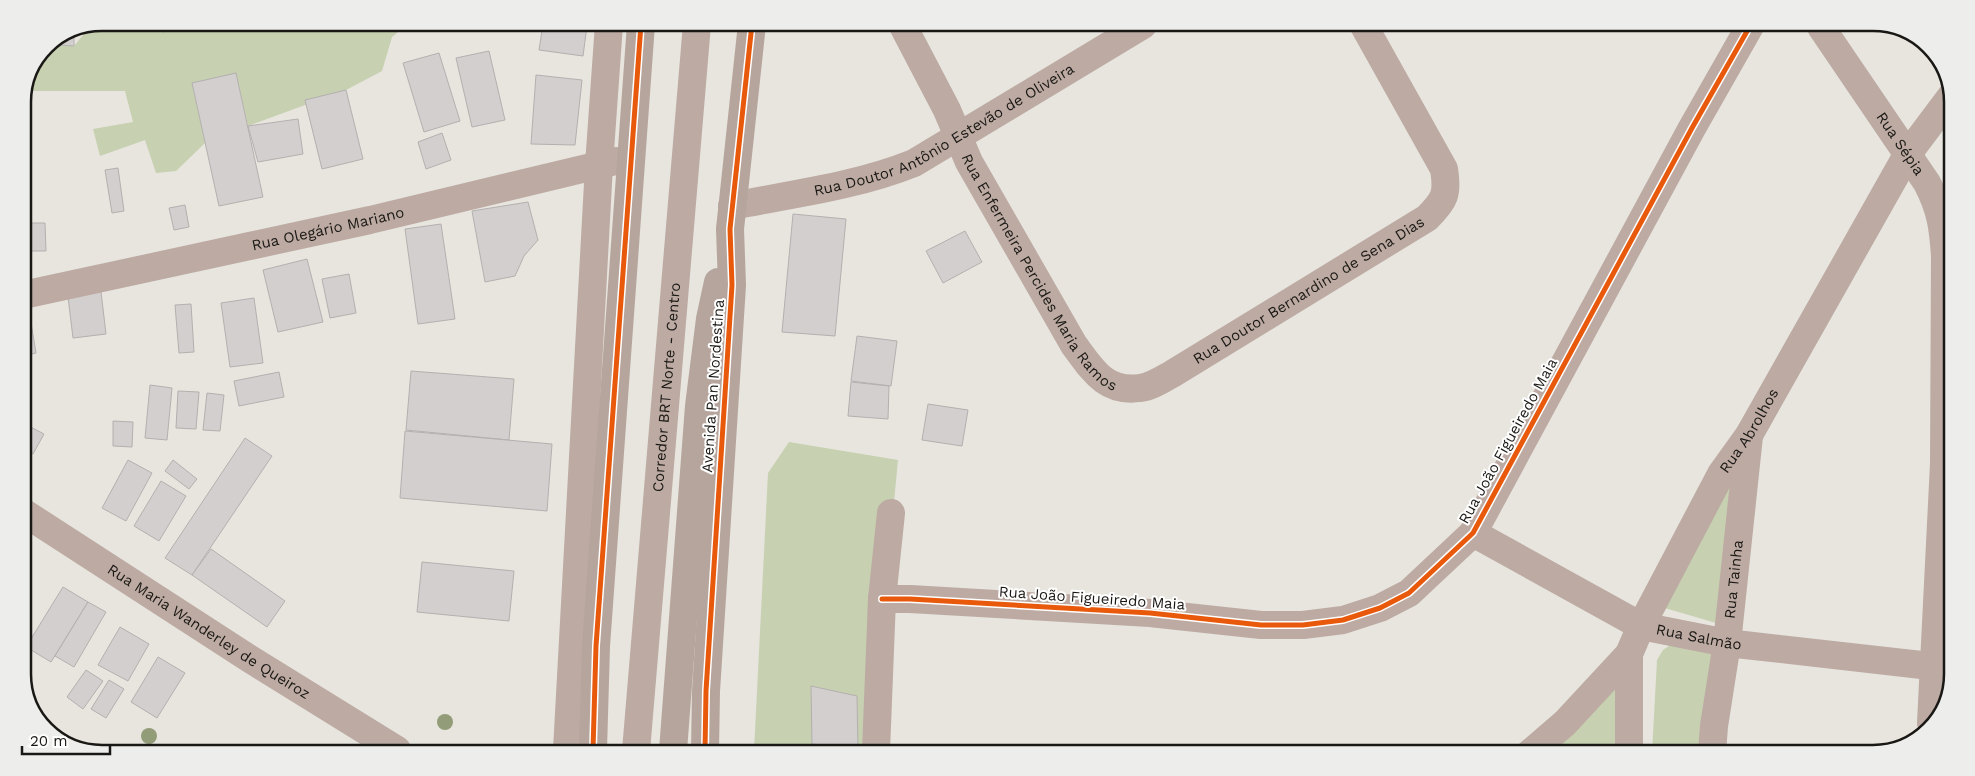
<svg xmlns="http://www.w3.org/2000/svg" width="1975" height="776" viewBox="0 0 1975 776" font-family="'Work Sans',sans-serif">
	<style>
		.green { fill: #c7d0b0 }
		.building { fill: #d2cfce; stroke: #b3b0af }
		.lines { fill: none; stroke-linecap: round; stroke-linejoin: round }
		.minor { stroke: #bcaaa3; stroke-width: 28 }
		.highway { stroke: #b6a59d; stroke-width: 28 }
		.cycleway-casing { stroke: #fff; stroke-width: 8 }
		.cycleway { stroke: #e8590c; stroke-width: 5 }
		.tree { fill: #939c78 }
		.labels { text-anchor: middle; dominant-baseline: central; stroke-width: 4; stroke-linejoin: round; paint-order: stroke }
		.street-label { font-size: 15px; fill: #1a1814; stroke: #fff }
		.rim { fill: none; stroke: #1a1814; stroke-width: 2.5 }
	</style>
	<rect width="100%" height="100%" fill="#e7e5de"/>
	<!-- green -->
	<g class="green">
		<path d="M 103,23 L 161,23 L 162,32 L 197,27 L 196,23 L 409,23 L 392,37 L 382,71 L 346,90 L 248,126 L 236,74 L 192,83 L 205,143 L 176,171 L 156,173 L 145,140 L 100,156 L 93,129 L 133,122 L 125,91 L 25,91 L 46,46 L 74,46 L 88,29 Z"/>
		<path d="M 23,125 L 28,150 L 23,181 Z"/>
		<path d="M 789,442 L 898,460 L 870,751 L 754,751 L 768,473 Z"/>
		<path d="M 1740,456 L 1716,623 L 1658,606 Z"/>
		<path d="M 1675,642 L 1713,651 L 1710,753 L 1652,753 L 1657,660 L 1663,650 Z"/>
		<path d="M 1622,674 L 1623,753 L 1541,753 Z"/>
	</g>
	<!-- building -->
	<g class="building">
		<path d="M 161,23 L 196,23 L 197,27 L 162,32 Z"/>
		<path d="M 543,24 L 567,24 L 587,26 L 583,56 L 539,50 Z"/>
		<path d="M 74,34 L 74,46 L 59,45 L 59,40 Z"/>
		<path d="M 489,51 L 505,120 L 472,127 L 456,58 Z"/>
		<path d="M 439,53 L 460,121 L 424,132 L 403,63 Z"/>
		<path d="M 236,73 L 263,197 L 219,206 L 192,83 Z"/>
		<path d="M 536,75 L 582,80 L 575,145 L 531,144 Z"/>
		<path d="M 346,90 L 363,159 L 322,169 L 305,100 Z"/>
		<path d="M 298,119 L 303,154 L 258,162 L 248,126 Z"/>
		<path d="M 442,133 L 451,160 L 426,169 L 418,142 Z"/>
		<path d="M 118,168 L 124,211 L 112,213 L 105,170 Z"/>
		<path d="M 528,202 L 538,240 L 524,256 L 515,276 L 485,282 L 472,211 Z"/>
		<path d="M 185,205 L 189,227 L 174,230 L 169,208 Z"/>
		<path d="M 793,214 L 846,219 L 835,336 L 782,332 Z"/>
		<path d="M 23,223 L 45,223 L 46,251 L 23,251 Z"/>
		<path d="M 441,224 L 455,319 L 418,324 L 405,229 Z"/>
		<path d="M 965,231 L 982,262 L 943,283 L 926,251 Z"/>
		<path d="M 307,259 L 323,322 L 278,332 L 263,270 Z"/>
		<path d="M 349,274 L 356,313 L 330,318 L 322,279 Z"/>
		<path d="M 101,292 L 106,334 L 73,338 L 68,297 Z"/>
		<path d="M 254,298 L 263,363 L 230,367 L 221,303 Z"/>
		<path d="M 191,304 L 194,352 L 179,353 L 175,305 Z"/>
		<path d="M 28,305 L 36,353 L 23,356 L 23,306 Z"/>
		<path d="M 857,336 L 897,341 L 891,386 L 851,381 Z"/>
		<path d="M 411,371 L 514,379 L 509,440 L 406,430 Z"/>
		<path d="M 279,372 L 284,397 L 239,406 L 234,381 Z"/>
		<path d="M 851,382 L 889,386 L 888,419 L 848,416 Z"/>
		<path d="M 150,385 L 172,388 L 167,440 L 145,438 Z"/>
		<path d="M 178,391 L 199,392 L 196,429 L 176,428 Z"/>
		<path d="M 207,393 L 224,395 L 220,431 L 203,430 Z"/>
		<path d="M 928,404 L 968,410 L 962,446 L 922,440 Z"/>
		<path d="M 113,421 L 133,422 L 132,447 L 113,446 Z"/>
		<path d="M 23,423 L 44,434 L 33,454 L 23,449 Z"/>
		<path d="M 405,431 L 552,444 L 547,511 L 400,498 Z"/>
		<path d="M 245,438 L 272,456 L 192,575 L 165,558 Z"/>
		<path d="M 128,460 L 152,473 L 126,521 L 102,508 Z"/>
		<path d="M 173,460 L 197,479 L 189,489 L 165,471 Z"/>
		<path d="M 161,481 L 186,496 L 159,541 L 134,526 Z"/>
		<path d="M 211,549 L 285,601 L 267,627 L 192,575 Z"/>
		<path d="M 422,562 L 514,571 L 509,621 L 417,612 Z"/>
		<path d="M 63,587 L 88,602 L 51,662 L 26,647 Z"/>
		<path d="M 88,602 L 106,612 L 74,667 L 55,656 Z"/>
		<path d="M 120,627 L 149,644 L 128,681 L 98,665 Z"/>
		<path d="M 158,657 L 185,673 L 157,718 L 131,702 Z"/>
		<path d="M 86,670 L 103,681 L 83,709 L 67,697 Z"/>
		<path d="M 109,680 L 124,689 L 106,718 L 91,709 Z"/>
		<path d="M 811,686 L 857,696 L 858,749 L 812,744 Z"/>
		<path d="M 50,725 L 87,749 L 77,749 L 48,728 Z"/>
	</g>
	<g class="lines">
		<!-- minor -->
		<g class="minor">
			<path id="s1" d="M 902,24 L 947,110 L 969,162 L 1074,345 C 1092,369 1105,393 1140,388 C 1151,387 1163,379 1172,374 L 1427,218 C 1445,200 1448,194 1444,169 L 1364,26"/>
			<path id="s2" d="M 1821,27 L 1927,183 C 1941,210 1943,227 1945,256 L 1944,464 L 1931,723"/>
			<path id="s3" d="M 732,206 C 793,194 857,186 914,163 L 1143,25"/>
			<path id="s4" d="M 23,295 L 370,220 L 616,161"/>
			<path id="s5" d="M 23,512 L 250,659 L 397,750"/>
			<path id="s6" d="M 1473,533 L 1641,626 L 1727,643 L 1948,668"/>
			<path d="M 882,599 L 910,599 L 1150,613 L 1261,625 L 1303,625 L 1343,620 L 1380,608 L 1409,593 L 1473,533 L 1692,128 L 1750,26"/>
			<path d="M 1629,654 L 1629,753"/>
			<path d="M 567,750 L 599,165 L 609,24"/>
			<path id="s7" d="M 636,751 L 697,24"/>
			<path d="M 876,751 L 882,599 L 891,513"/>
			<path id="s8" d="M 1530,753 L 1565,723 L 1629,654 L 1641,626 L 1721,474 L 1749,435 L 1907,155 L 1952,95"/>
			<path id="s9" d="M 1712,753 L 1714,726 L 1727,643 L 1749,436"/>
		</g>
		<!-- highway -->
		<g class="highway">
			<path d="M 593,750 L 596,646 L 641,24"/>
			<path d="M 673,751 L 699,406 L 710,319 L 718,282"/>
			<path d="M 705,751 L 706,691 L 732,285 L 730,229 L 752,24"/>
		</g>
		<!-- cycleway casing -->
		<g class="cycleway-casing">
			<g id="cycleway">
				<path d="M 882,599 L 910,599 L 1150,613 L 1261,625 L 1303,625 L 1343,620 L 1380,608 L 1409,593 L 1473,533 L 1692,128 L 1750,26"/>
				<path d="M 593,750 L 596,646 L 641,24"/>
				<path d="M 705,751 L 706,691 L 732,285 L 730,229 L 752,24"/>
			</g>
		</g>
		<!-- cycleway -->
		<use href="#cycleway" class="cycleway"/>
	</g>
	<!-- trees -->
	<g class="tree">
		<circle cx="445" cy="722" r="8"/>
		<circle cx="149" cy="736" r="8"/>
	</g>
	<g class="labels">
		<!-- street labels -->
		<g class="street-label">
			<text stroke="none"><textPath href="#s3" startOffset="228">Rua Doutor Antônio Estevão de Oliveira</textPath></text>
			<text stroke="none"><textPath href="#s2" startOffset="141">Rua Sépia</textPath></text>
			<text stroke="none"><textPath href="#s4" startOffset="312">Rua Olegário Mariano</textPath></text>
			<text stroke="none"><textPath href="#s1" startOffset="285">Rua Enfermeira Percides Maria Ramos</textPath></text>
			<text stroke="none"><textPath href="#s1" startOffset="644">Rua Doutor Bernardino de Sena Dias</textPath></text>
			<text transform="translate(713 386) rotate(-86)">Avenida Pan Nordestina</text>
			<text stroke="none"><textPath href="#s7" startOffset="365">Corredor BRT Norte - Centro</textPath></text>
			<text stroke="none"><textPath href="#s8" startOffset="394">Rua Abrolhos</textPath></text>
			<text transform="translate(1508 441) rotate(-61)">Rua João Figueiredo Maia</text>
			<text stroke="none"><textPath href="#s9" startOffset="175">Rua Tainha</textPath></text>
			<text transform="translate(1092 598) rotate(4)">Rua João Figueiredo Maia</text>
			<text stroke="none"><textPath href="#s5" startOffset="221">Rua Maria Wanderley de Queiroz</textPath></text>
			<text stroke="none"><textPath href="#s6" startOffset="251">Rua Salmão</textPath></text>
		</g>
	</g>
	<!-- crop -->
	<path d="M0 0H1975V776H0ZM102 31H1873A71 71 0 0 1 1944 102V674A71 71 0 0 1 1873 745H102A71 71 0 0 1 31 674V102A71 71 0 0 1 102 31Z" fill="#ededec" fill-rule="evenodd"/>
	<path class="rim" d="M102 31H1873A71 71 0 0 1 1944 102V674A71 71 0 0 1 1873 745H102A71 71 0 0 1 31 674V102A71 71 0 0 1 102 31Z"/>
	<!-- scale -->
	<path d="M22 746v8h88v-8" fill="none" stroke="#1a1814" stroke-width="2.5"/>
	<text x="30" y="746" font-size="15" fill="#1a1814" stroke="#ffffff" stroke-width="4" paint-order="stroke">20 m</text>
</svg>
